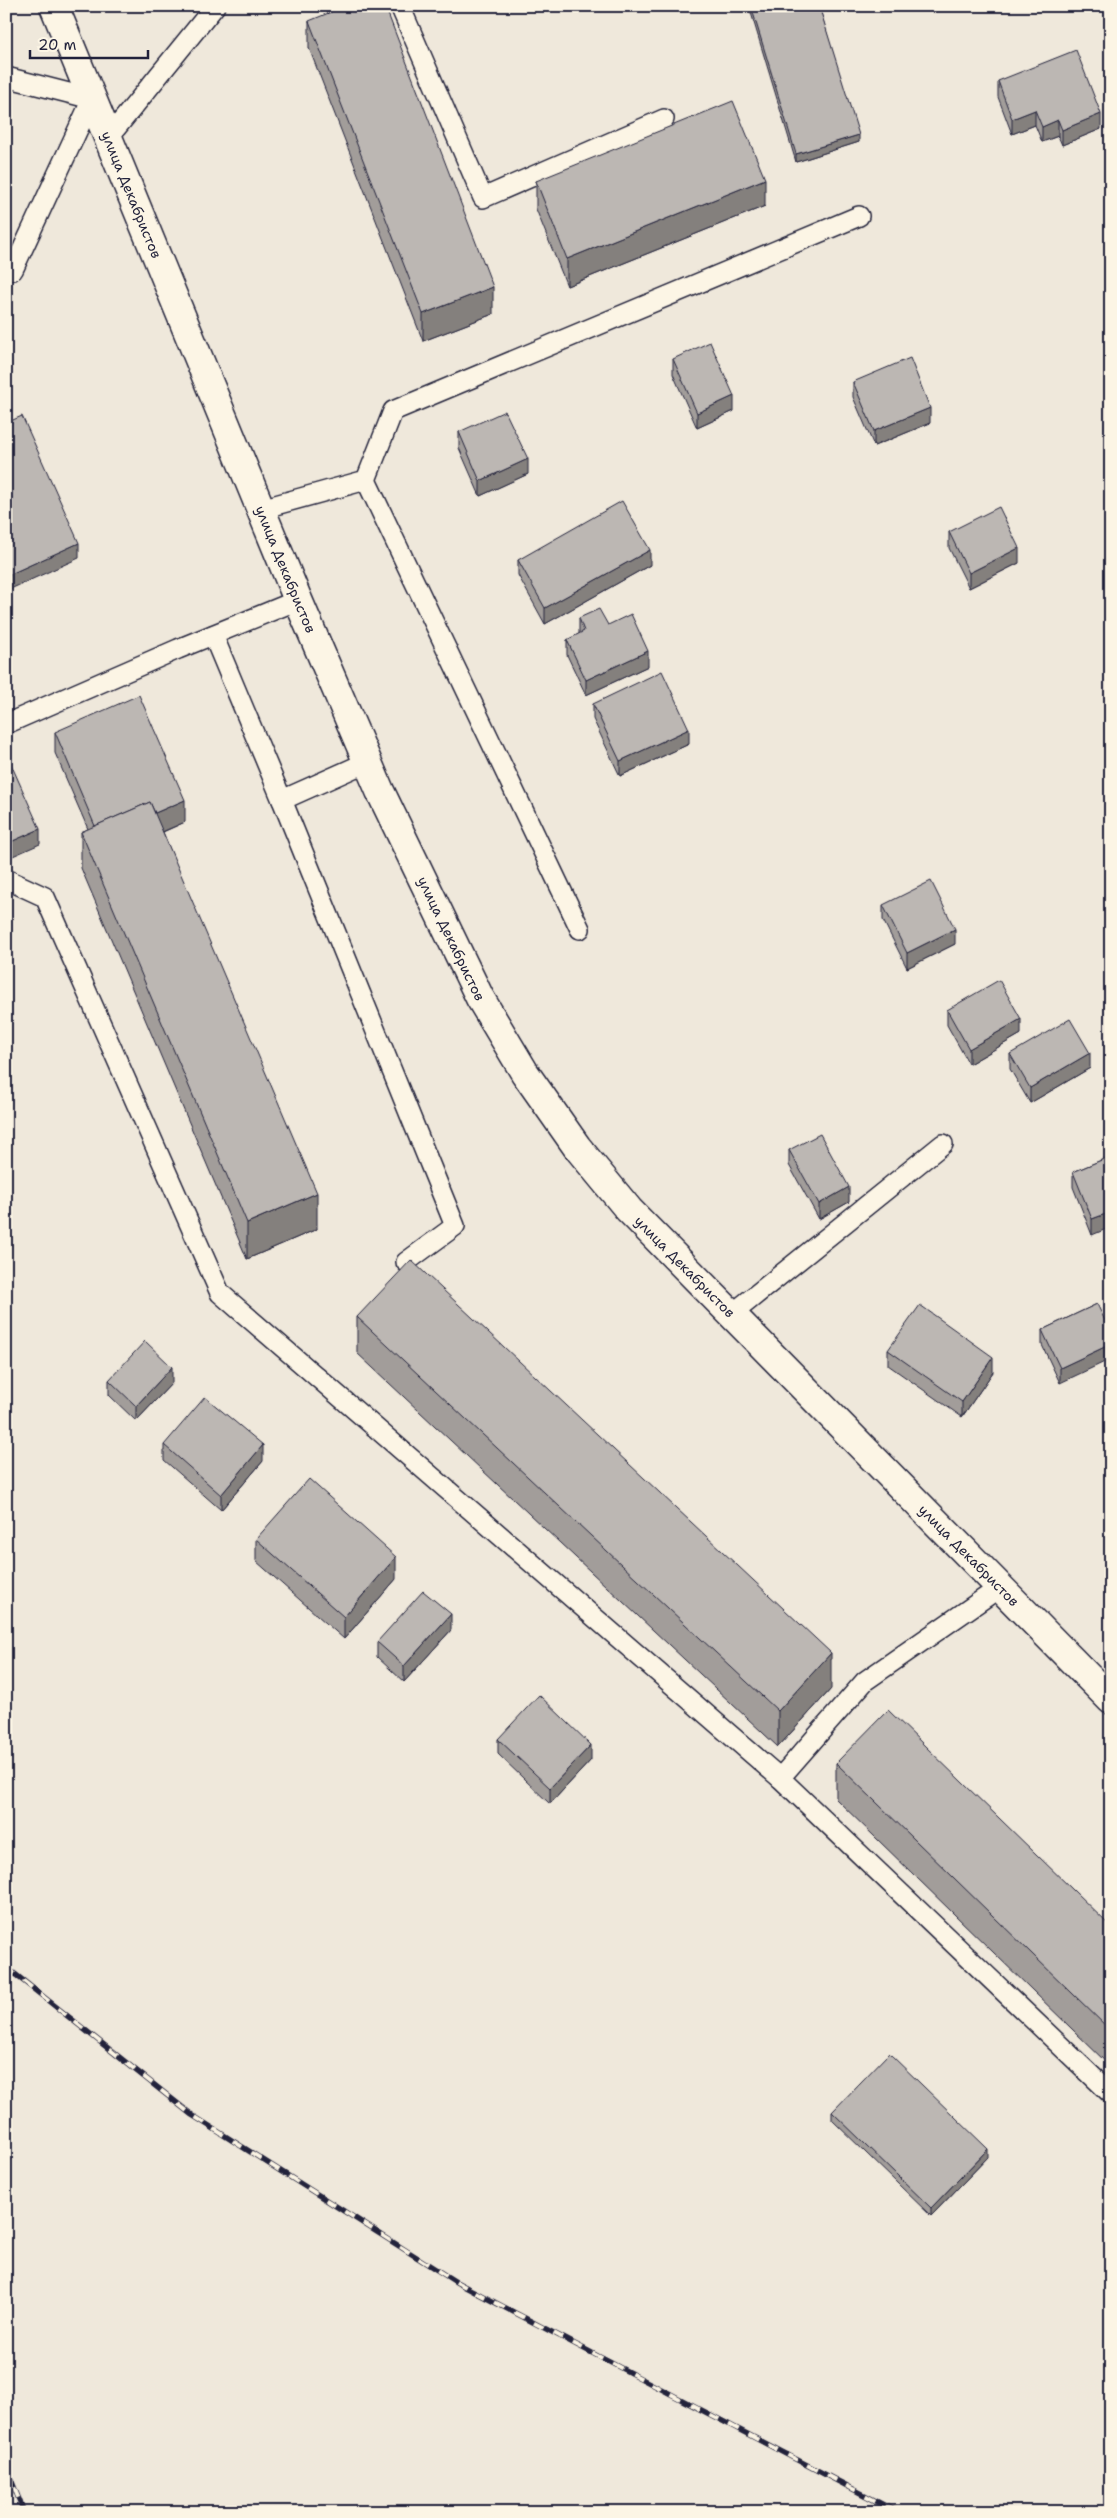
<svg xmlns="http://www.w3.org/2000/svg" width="1117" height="2518" viewBox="0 0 1117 2518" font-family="'Shantell Sans',sans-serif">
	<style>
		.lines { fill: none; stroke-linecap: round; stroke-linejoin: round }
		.lane-casing { stroke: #22223b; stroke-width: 22 }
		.primary-casing { stroke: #22223b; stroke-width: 31 }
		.lane { stroke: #fcf5e5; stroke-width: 19 }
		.primary { stroke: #fcf5e5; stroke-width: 28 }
		.rail-casing { stroke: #22223b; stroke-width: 5.5 }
		.rail { stroke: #fcf5e5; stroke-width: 4; stroke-dasharray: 11; stroke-linecap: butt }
		.wall { fill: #a29d9a; stroke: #22223b }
		.shaded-wall { fill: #84807d; stroke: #22223b }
		.building { fill: #bcb7b3; stroke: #22223b }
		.labels { text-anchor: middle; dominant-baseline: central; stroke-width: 5; stroke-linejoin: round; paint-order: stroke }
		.street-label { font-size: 14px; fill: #22223b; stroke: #fcf5e5 }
	</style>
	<rect width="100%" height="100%" fill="#efe8db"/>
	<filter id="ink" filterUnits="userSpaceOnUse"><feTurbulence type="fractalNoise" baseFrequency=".02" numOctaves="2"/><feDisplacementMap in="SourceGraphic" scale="10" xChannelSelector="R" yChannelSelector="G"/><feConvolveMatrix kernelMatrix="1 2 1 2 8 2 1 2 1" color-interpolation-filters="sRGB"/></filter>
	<g filter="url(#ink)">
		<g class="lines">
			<!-- lane casing -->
			<g class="lane-casing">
				<g id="lane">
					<path d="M 400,6 L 483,198 L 664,119"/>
					<path d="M 6,77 L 92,99 L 13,270"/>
					<path d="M 108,138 L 215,6"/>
					<path d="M 366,480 L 580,929"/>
					<path d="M 261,509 L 366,480 L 393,411 L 859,216"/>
					<path d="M 213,635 L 282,800 L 367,762"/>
					<path d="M 6,724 L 178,649 L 298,600"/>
					<path d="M 282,800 L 455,1226 L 406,1262"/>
					<path d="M 6,879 L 45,897 L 220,1293 L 780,1778 L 1111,2094"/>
					<path d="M 732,1314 L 943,1144"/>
					<path d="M 780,1778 L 865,1681 L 999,1588"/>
				</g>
			</g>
			<!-- primary casing -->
			<g class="primary-casing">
				<g id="primary">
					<path id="s1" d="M 54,6 L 298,600 L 380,791 L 480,998 L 525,1073 L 577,1147 L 629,1210 L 1111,1700"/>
				</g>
			</g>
			<!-- lane -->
			<use href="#lane" class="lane"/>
			<!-- primary -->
			<use href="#primary" class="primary"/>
			<!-- rail casing -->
			<g class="rail-casing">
				<g id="rail">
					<path d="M 6,1967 L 192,2115 L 456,2282 L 897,2512"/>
					<path d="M 6,2467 L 24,2512"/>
					<path d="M 6,2506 L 10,2512"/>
				</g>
			</g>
			<!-- rail -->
			<use href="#rail" class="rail"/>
		</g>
		<!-- wall -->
		<g class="wall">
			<path d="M 749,6 L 819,6 L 859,142 L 796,162 Z"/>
			<path d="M 309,21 L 493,314 L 423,341 L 309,48 Z"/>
			<path d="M 998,81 L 1101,129 L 1062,145 L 1058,136 L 1042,142 L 1035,125 L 1012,134 L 998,97 Z"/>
			<path d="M 536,181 L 765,206 L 567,286 L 536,209 Z"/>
			<path d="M 673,359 L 734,411 L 697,428 L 673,374 Z"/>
			<path d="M 853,382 L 930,423 L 874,446 L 853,397 Z"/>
			<path d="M 459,432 L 528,474 L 480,496 L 459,448 Z"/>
			<path d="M 949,532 L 1019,563 L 969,588 L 949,548 Z"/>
			<path d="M 518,560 L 650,565 L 545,624 L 518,575 Z"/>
			<path d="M 579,618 L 608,625 L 648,666 L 586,695 L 567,655 L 567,640 L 579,634 Z"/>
			<path d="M 593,704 L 689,744 L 620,776 L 593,719 Z"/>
			<path d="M 55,732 L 185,822 L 163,832 L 317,1229 L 247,1259 L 81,868 L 81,832 L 88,829 L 55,753 Z"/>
			<path d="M 883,905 L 955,944 L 907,968 L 883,920 Z"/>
			<path d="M 947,1010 L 1021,1034 L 969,1064 L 947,1025 Z"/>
			<path d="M 1010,1054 L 1090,1068 L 1030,1103 L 1010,1069 Z"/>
			<path d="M 789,1150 L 849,1202 L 819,1219 L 789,1165 Z"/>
			<path d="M 1111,1156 L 1092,1235 L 1073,1187 L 1073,1172 Z"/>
			<path d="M 1097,1304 L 1060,1383 L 1042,1345 L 1042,1330 Z"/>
			<path d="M 357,1317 L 831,1689 L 778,1747 L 357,1353 Z"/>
			<path d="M 888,1350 L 993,1372 L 962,1417 L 888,1365 Z"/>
			<path d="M 109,1380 L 172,1383 L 136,1421 L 109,1395 Z"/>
			<path d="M 164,1445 L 263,1461 L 221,1510 L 164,1460 Z"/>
			<path d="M 256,1539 L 396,1579 L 344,1639 L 256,1561 Z"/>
			<path d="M 451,1630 L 404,1682 L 377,1657 L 377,1642 Z"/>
			<path d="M 498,1739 L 591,1760 L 550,1804 L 498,1754 Z"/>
			<path d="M 836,1763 L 1111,1927 L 1111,2067 L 836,1799 Z"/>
			<path d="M 832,2112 L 988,2157 L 931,2216 L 832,2120 Z"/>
		</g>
		<!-- shaded-wall -->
		<g class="shaded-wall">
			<path d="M 1035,110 L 1035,125 L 1012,134 L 1012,119 Z"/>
			<path d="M 1101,114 L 1101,129 L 1062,145 L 1062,130 Z"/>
			<path d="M 1058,120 L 1058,136 L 1042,142 L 1042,127 Z"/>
			<path d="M 859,135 L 859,142 L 796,162 L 796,154 Z"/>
			<path d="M 765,179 L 765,206 L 567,286 L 567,259 Z"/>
			<path d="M 493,287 L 493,314 L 423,341 L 423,314 Z"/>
			<path d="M 734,396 L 734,411 L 697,428 L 697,413 Z"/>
			<path d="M 930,408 L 930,423 L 874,446 L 874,431 Z"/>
			<path d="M 528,459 L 528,474 L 480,496 L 480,481 Z"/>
			<path d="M 79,543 L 79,558 L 6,591 L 6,576 Z"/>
			<path d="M 1019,548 L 1019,563 L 969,588 L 969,573 Z"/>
			<path d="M 650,550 L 650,565 L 545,624 L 545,608 Z"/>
			<path d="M 648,651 L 648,666 L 586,695 L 586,680 Z"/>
			<path d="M 689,729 L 689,744 L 620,776 L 620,761 Z"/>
			<path d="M 185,800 L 185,822 L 100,859 L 100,837 Z"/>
			<path d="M 40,829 L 40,844 L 6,859 L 6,844 Z"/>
			<path d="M 955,929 L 955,944 L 907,968 L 907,953 Z"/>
			<path d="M 1021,1019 L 1021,1034 L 969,1064 L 969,1049 Z"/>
			<path d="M 1090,1053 L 1090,1068 L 1030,1103 L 1030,1088 Z"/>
			<path d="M 849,1187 L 849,1202 L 819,1219 L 819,1204 Z"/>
			<path d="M 317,1193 L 317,1229 L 247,1259 L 247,1223 Z"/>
			<path d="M 1111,1212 L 1111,1227 L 1092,1235 L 1092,1219 Z"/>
			<path d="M 1111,1344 L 1111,1359 L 1060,1383 L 1060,1368 Z"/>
			<path d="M 993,1357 L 993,1372 L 962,1417 L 962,1402 Z"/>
			<path d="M 172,1367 L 172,1383 L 136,1421 L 136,1406 Z"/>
			<path d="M 263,1445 L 263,1461 L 221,1510 L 221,1495 Z"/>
			<path d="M 396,1557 L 396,1579 L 344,1639 L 344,1617 Z"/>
			<path d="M 451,1614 L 451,1630 L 404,1682 L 404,1666 Z"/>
			<path d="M 831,1653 L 831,1689 L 778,1747 L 778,1711 Z"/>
			<path d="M 591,1745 L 591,1760 L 550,1804 L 550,1788 Z"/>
			<path d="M 988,2149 L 988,2157 L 931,2216 L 931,2208 Z"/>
		</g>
		<!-- building -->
		<g class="building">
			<path d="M 346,6 L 385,6 L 493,287 L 423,314 L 309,21 Z"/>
			<path d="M 751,6 L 819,6 L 859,135 L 796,154 Z"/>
			<path d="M 1076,50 L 1101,114 L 1062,130 L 1058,120 L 1042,127 L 1035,110 L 1012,119 L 998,81 Z"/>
			<path d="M 733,101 L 765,179 L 567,259 L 536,181 Z"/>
			<path d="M 710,342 L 734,396 L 697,413 L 673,359 Z"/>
			<path d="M 910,358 L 930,408 L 874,431 L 853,382 Z"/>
			<path d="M 505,411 L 528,459 L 480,481 L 459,432 Z"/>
			<path d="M 22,416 L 79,543 L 6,576 L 6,423 Z"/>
			<path d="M 622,501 L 650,550 L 545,608 L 518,560 Z"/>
			<path d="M 999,507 L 1019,548 L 969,573 L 949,532 Z"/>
			<path d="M 599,609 L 608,625 L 631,614 L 648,651 L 586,680 L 567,640 L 584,631 L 579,618 Z"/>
			<path d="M 662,671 L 689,729 L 620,761 L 593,704 Z"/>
			<path d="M 139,695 L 185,800 L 155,813 L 150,802 L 95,826 L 55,732 Z"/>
			<path d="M 6,753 L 40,829 L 6,844 Z"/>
			<path d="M 150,802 L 317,1193 L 247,1223 L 81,832 Z"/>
			<path d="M 931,881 L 955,929 L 907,953 L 883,905 Z"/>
			<path d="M 999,980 L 1021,1019 L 969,1049 L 947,1010 Z"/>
			<path d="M 1070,1019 L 1090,1053 L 1030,1088 L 1010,1054 Z"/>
			<path d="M 820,1134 L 849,1187 L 819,1204 L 789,1150 Z"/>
			<path d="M 1111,1156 L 1111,1212 L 1092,1219 L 1073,1172 Z"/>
			<path d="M 411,1260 L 831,1653 L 778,1711 L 357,1317 Z"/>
			<path d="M 1097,1304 L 1111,1333 L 1111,1344 L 1060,1368 L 1042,1330 Z"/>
			<path d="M 920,1305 L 993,1357 L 962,1402 L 888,1350 Z"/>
			<path d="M 145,1341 L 172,1367 L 136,1406 L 109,1380 Z"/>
			<path d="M 205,1397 L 263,1445 L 221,1495 L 164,1445 Z"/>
			<path d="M 309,1479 L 396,1557 L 344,1617 L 256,1539 Z"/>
			<path d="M 423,1591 L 451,1614 L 404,1666 L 377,1642 Z"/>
			<path d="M 539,1695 L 591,1745 L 550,1788 L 498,1739 Z"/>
			<path d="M 888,1710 L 1111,1927 L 1111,2031 L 836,1763 Z"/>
			<path d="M 889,2053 L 988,2149 L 931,2208 L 832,2112 Z"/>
		</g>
	</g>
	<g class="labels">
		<!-- street labels -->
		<g class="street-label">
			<text stroke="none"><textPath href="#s1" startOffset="204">улица Декабристов</textPath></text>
			<text stroke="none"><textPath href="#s1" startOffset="609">улица Декабристов</textPath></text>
			<text stroke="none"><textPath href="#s1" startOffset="1014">улица Декабристов</textPath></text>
			<text stroke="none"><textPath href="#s1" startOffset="1419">улица Декабристов</textPath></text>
			<text stroke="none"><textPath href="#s1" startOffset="1824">улица Декабристов</textPath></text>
		</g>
	</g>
	<!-- margin -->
	<rect width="1117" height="2518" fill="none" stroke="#fcf5e5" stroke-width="25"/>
	<rect x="12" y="12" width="1092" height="2493" fill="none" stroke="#22223b" stroke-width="2" filter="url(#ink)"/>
	<!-- scale -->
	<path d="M30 50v8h118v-8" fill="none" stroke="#22223b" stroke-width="2.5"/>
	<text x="38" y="50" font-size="15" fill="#22223b" stroke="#fcf5e5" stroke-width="4" paint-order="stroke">20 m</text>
</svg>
